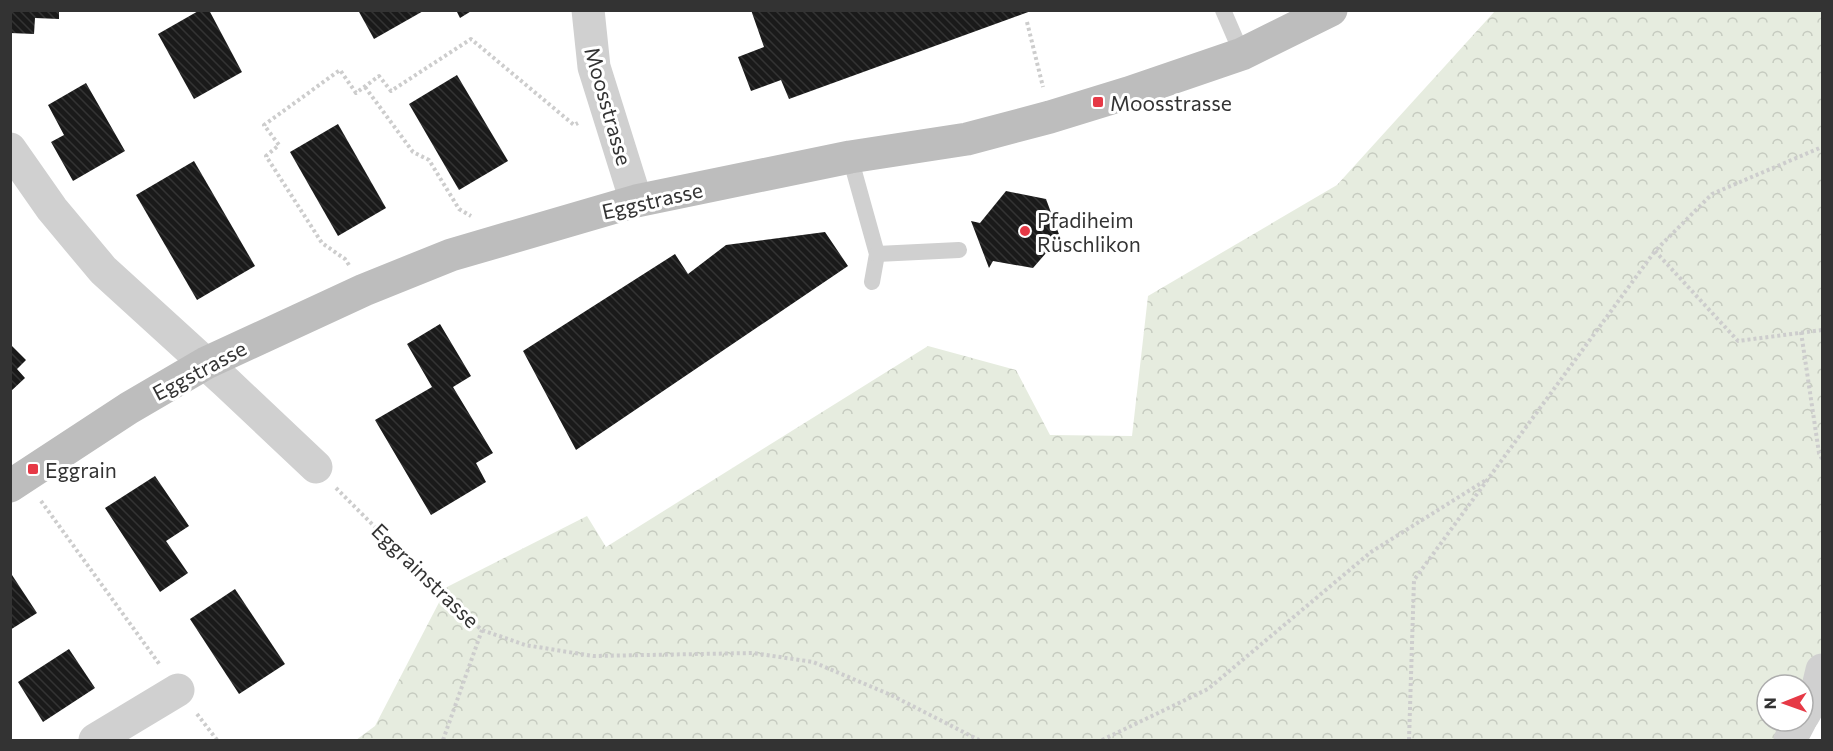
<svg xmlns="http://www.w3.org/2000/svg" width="1833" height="751" viewBox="0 0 1833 751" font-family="Commissioner,sans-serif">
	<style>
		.forest { fill: url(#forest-crowns); fill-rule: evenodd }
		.building { fill: url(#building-back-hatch) }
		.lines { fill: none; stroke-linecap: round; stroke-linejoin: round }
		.path { stroke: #cdcdcd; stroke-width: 4; stroke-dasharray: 3 3; stroke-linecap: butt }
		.service { stroke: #d0d0d0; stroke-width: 16 }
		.minor { stroke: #d0d0d0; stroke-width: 33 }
		.secondary { stroke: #bdbdbd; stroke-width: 33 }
		.poi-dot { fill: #e63946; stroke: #fff; stroke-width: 2 }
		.labels { text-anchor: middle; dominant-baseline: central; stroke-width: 6; stroke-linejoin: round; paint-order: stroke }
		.poi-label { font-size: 21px; fill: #333; stroke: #fff; text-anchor: start }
		.street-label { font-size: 21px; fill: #333; stroke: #fff }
	</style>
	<defs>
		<pattern id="forest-crowns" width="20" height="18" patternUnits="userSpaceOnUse" patternTransform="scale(1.5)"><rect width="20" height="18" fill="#e6ecdf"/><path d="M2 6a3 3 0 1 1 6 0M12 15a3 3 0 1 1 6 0" fill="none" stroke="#c6cbc0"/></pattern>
		<pattern id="building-back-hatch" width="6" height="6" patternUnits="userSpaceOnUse" patternTransform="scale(1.5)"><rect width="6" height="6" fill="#1a1a1a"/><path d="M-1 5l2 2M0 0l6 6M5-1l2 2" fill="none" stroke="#333"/></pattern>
	</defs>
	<rect width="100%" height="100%" fill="#fff"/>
	<!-- forest -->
	<path class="forest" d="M 1495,11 L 1822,11 L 1822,707 L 1803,740 L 356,740 L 375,726 L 447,587 L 587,516 L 606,547 L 928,346 L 1016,370 L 1050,435 L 1132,436 L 1148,296 L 1337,185 ZM 1767,685 L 1803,685 L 1803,721 L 1767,721 Z"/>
	<!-- building -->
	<g class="building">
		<path d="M 10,10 L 59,10 L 59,19 L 35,18 L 34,34 L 10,33 Z"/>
		<path d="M 200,10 L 209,10 L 242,72 L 194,99 L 158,34 Z"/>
		<path d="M 358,10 L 425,10 L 374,39 Z"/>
		<path d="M 456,10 L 473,10 L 460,18 Z"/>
		<path d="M 751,10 L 1031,10 L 1031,11 L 789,99 L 781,80 L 751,91 L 738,57 L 764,47 Z"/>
		<path d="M 457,75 L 508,161 L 459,190 L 409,104 Z"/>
		<path d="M 86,83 L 125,151 L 73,181 L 51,142 L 64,135 L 48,105 Z"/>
		<path d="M 338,124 L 386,208 L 338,236 L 290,152 Z"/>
		<path d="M 194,161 L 255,266 L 197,300 L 136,195 Z"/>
		<path d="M 1006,191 L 1046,199 L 1060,237 L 1033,268 L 993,261 L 989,268 L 971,221 L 980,223 Z"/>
		<path d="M 825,232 L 848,266 L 576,450 L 523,351 L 675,254 L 688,274 L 726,245 Z"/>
		<path d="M 440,324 L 471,376 L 453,387 L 493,453 L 476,463 L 486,482 L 431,515 L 375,420 L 432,387 L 407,344 Z"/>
		<path d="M 10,344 L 26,360 L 17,369 L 25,378 L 10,392 Z"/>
		<path d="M 155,476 L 189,526 L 166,541 L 188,573 L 160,592 L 105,508 Z"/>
		<path d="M 12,575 L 37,613 L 10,630 L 10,576 Z"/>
		<path d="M 235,589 L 285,664 L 239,694 L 190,619 Z"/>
		<path d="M 69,649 L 95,688 L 43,722 L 18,682 Z"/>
	</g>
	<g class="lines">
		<!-- path -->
		<g class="path">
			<path d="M 1027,22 L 1043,87"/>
			<path d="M 365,87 L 413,152 L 429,160 L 459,209 L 471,216"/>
			<path d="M 1655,251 L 1738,341 L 1822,330"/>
			<path d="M 349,265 L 345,259 L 322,243 L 266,156 L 279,145 L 264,125 L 340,70 L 356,93 L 379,76 L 391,91 L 471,39 L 574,125 L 578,123"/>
			<path d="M 1801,332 L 1819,453 L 1822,459"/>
			<path d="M 336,488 L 452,604 L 482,630 L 525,645 L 593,656 L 753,653 L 813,662 L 891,695 L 979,740"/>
			<path d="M 41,501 L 160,665"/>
			<path d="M 197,714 L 217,740"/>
			<path d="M 443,740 L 482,630"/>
			<path d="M 1102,740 L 1208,689 L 1371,552 L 1486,480"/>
			<path d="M 1409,740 L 1414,580 L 1655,251 L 1712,194 L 1822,147"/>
		</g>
		<!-- service -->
		<g class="service">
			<path d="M 1223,10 L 1242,54"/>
			<path d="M 850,157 L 877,254 L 872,282"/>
			<path d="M 877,254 L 959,250"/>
		</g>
		<!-- minor -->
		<g class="minor">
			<path d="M 588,10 L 594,67 L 636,201"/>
			<path d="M 10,149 L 52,209 L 103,270 L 227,383 L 316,467"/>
			<path d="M 1803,716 L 1817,691 L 1822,670"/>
			<path d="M 95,740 L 178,690"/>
			<path d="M 1790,740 L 1800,721"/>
		</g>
		<!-- secondary -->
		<path class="secondary" d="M 10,486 L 129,408 L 206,363 L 364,290 L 451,255 L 636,201 L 850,157 L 967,139 L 1050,117 L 1128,93 L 1242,54 L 1331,10"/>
	</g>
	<!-- markers -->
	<g class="poi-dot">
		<rect x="1092" y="96" width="12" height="12" rx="3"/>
		<circle cx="1025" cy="231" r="6"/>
		<rect x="27" y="463" width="12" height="12" rx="3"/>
	</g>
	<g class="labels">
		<!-- poi labels -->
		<g class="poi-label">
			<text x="1110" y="102">Moosstrasse</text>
			<text x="1037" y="219">Pfadiheim<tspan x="1037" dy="24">Rüschlikon</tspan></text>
			<text x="45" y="469">Eggrain</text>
		</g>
		<!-- street labels -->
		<g class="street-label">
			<text transform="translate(609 106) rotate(74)">Moosstrasse</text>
			<text transform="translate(652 200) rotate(-13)">Eggstrasse</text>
			<text transform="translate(199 370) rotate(-28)">Eggstrasse</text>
			<text transform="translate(426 575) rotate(44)">Eggrainstrasse</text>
		</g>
	</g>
	<!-- border -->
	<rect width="1833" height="751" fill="none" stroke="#333333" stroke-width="24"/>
	<!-- north arrow -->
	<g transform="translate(1785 703) rotate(269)"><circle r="28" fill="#ffffff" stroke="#adadad" stroke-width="1.5"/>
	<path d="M0-4.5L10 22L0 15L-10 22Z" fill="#e63946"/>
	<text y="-9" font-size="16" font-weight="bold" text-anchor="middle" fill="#333333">N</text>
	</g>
</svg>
